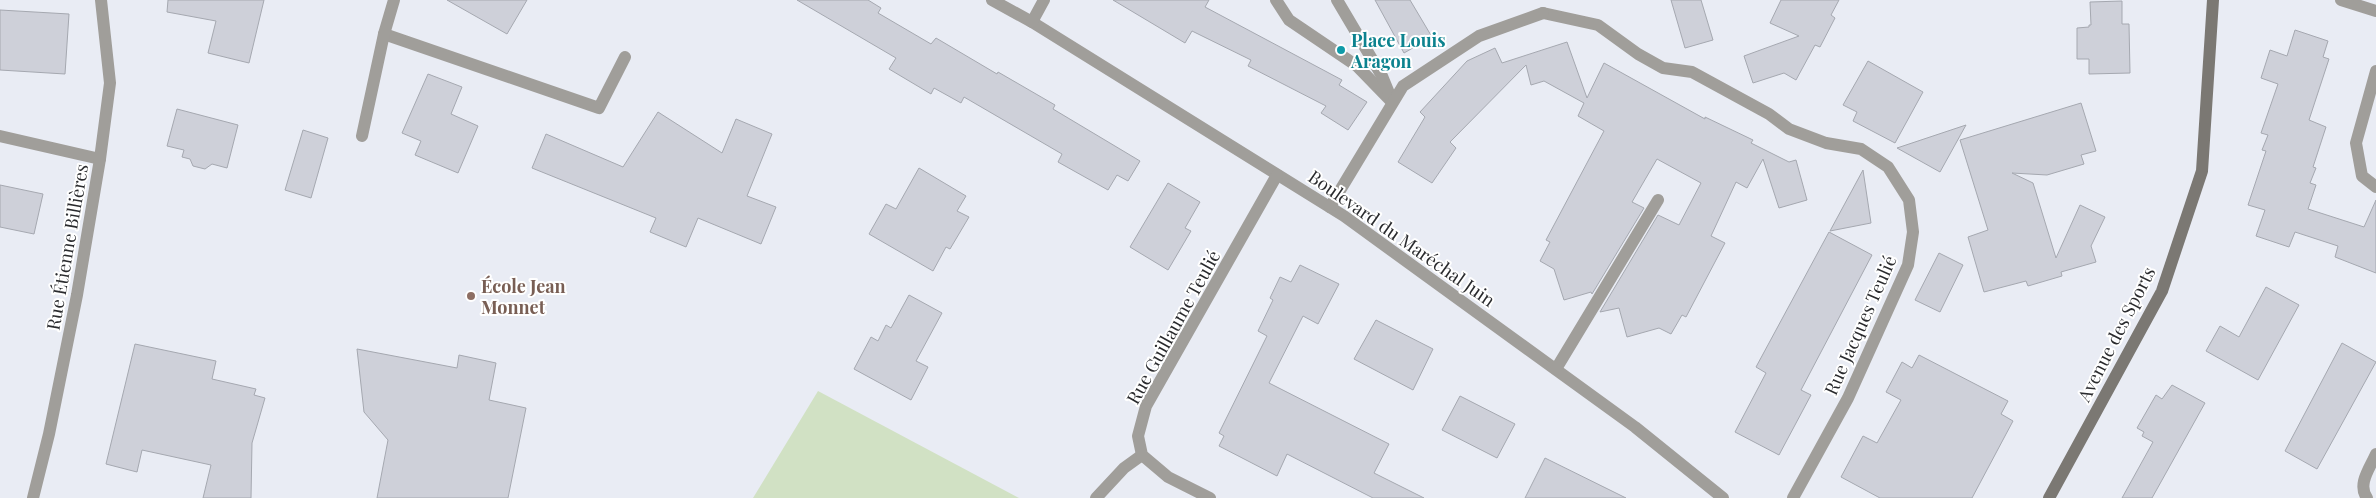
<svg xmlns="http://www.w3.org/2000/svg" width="2376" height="498" viewBox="0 0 2376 498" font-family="'Playfair Display',serif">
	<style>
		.green { fill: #d1e1c4 }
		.building { fill: #ced0d9; stroke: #a5a8b0 }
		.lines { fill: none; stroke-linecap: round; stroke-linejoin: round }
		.minor { stroke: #a09e9a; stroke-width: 12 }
		.secondary { stroke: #7b7873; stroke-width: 12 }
		.culture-dot { fill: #0f9aa8; stroke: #fff; stroke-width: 2 }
		.education-dot { fill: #8d6e63; stroke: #fff; stroke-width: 2 }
		.labels { text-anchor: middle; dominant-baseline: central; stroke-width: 4; stroke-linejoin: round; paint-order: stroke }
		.culture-label { font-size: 18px; font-weight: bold; fill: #0d838f; stroke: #fff; text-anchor: start }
		.street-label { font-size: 18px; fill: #2a2b2e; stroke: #fff }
		.education-label { font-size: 18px; font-weight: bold; fill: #785e54; stroke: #fff; text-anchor: start }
	</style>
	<rect width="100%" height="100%" fill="#e9ecf4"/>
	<!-- green -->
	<path class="green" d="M 818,391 L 1019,498 L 753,498 Z"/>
	<!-- building -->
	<g class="building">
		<path d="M 168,0 L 264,0 L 249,63 L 208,53 L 216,21 L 167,12 Z"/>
		<path d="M 447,0 L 527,0 L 507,34 Z"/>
		<path d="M 797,0 L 868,0 L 881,8 L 878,13 L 931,44 L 936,38 L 997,74 L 998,72 L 1055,105 L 1053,109 L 1140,161 L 1128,181 L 1117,175 L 1108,190 L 1058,162 L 1062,154 L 964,97 L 961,103 L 934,88 L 931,94 L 889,69 L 896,58 Z"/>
		<path d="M 1113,0 L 1209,0 L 1205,7 L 1342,80 L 1339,85 L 1367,102 L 1348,130 L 1321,113 L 1326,106 L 1248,66 L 1251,60 L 1192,31 L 1185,43 Z"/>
		<path d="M 1375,0 L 1410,0 L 1432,37 L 1404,53 Z"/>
		<path d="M 1671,0 L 1701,0 L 1713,40 L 1685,48 Z"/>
		<path d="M 1781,0 L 1839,0 L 1831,15 L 1835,18 L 1820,47 L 1815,45 L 1796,80 L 1784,73 L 1753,83 L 1744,56 L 1799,36 L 1770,23 Z"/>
		<path d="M 2122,1 L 2122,24 L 2129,24 L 2130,73 L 2089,74 L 2089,59 L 2077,59 L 2077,28 L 2089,27 L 2089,25 L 2091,25 L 2090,2 Z"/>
		<path d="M 0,10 L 69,14 L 65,74 L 0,70 Z"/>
		<path d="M 2295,30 L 2328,41 L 2323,57 L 2329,59 L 2309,120 L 2326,127 L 2313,167 L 2316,168 L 2310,183 L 2316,185 L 2308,209 L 2364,227 L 2376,200 L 2376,273 L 2335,257 L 2338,246 L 2295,232 L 2289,247 L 2256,236 L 2265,210 L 2248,205 L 2266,151 L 2262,150 L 2268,135 L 2261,133 L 2278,84 L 2261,78 L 2270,50 L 2287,56 Z"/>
		<path d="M 1567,42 L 1587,98 L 1604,63 L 1705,119 L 1705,117 L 1753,140 L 1751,143 L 1789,162 L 1796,160 L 1807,200 L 1779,208 L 1763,159 L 1747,188 L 1736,182 L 1711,236 L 1725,243 L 1686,317 L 1682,315 L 1671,334 L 1659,328 L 1627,337 L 1619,308 L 1600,312 L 1658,215 L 1679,225 L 1701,183 L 1657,159 L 1632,202 L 1644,208 L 1592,294 L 1591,292 L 1564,300 L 1554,269 L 1540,261 L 1550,242 L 1546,240 L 1604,131 L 1578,116 L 1584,103 L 1544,81 L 1531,85 L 1526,65 L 1450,142 L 1456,148 L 1432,183 L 1398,162 L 1425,117 L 1420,112 L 1467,61 L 1495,48 L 1502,63 Z"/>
		<path d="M 1868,61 L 1923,92 L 1895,143 L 1853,121 L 1857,112 L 1843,105 Z"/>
		<path d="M 428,74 L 462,87 L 451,114 L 478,126 L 458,173 L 415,155 L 421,141 L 402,133 Z"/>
		<path d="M 2081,103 L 2096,151 L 2081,155 L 2084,164 L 2047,175 L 2012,173 L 2033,183 L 2056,258 L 2080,205 L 2105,217 L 2091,246 L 2096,262 L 2061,272 L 2062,276 L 2028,286 L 2026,281 L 1984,292 L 1968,237 L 1988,230 L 1960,140 Z"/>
		<path d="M 177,109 L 238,125 L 227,168 L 212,164 L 205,169 L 193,166 L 190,159 L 182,157 L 184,150 L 167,146 Z"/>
		<path d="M 658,112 L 722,153 L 736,119 L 772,134 L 747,196 L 776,207 L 761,244 L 698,218 L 686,247 L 650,232 L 656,218 L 532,168 L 546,134 L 623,167 Z"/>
		<path d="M 1966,125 L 1940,172 L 1897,148 Z"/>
		<path d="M 303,130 L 328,138 L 311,198 L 285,190 Z"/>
		<path d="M 919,168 L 966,196 L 957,211 L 969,217 L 950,249 L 946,247 L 933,271 L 869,234 L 886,204 L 896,209 Z"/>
		<path d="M 1863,170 L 1871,223 L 1830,231 Z"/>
		<path d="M 1168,183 L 1200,202 L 1185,228 L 1191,231 L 1168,270 L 1130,247 Z"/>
		<path d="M 0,185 L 43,194 L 34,234 L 0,227 Z"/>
		<path d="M 1829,232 L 1872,255 L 1801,390 L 1811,395 L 1779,455 L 1735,432 L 1766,373 L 1756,367 Z"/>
		<path d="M 1939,253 L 1963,265 L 1940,312 L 1915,300 Z"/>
		<path d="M 1300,265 L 1339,284 L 1318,324 L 1303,316 L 1269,383 L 1389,444 L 1374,473 L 1424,498 L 1373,498 L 1287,454 L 1277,476 L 1219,446 L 1224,436 L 1219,433 L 1267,336 L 1258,331 L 1273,300 L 1270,298 L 1280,277 L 1291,282 Z"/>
		<path d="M 2266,287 L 2299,305 L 2258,380 L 2206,351 L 2220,326 L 2239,337 Z"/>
		<path d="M 909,295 L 942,313 L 916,361 L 928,367 L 911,400 L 854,369 L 871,337 L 878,341 L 886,325 L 891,328 Z"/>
		<path d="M 1376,320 L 1433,349 L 1413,390 L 1354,359 Z"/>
		<path d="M 2342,343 L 2376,362 L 2317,469 L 2285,451 Z"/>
		<path d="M 135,344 L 216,361 L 212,379 L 256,389 L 254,395 L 265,398 L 252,443 L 251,498 L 203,498 L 211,465 L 142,450 L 137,472 L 106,464 Z"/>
		<path d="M 357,349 L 457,368 L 459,355 L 496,363 L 489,400 L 526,408 L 508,498 L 377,498 L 388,440 L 364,412 Z"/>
		<path d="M 1919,355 L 2008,401 L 2001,414 L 2013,421 L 1972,498 L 1880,498 L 1841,477 L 1863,436 L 1877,443 L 1901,400 L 1886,392 L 1902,362 L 1912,368 Z"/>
		<path d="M 2172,385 L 2205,403 L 2152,498 L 2122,498 L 2153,442 L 2142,436 L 2144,432 L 2137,428 L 2156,395 L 2162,399 Z"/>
		<path d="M 1460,396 L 1515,424 L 1497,458 L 1442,430 Z"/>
		<path d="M 1545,458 L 1626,498 L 1525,498 Z"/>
	</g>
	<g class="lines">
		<!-- minor -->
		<g class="minor">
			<path d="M 992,0 L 1032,22 L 1344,216 L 1635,427 L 1723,498"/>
			<path d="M 1276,0 L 1289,20 L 1357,66 L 1392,102"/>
			<path d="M 1337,0 L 1382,76 L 1391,98"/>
			<path d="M 2341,0 L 2376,11"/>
			<path d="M 1543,13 L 1598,25 L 1638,54 L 1663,68 L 1692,72 L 1769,114 L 1789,129 L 1826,143 L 1861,149 L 1888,167 L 1909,200 L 1913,232 L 1908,265 L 1848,398 L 1793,498"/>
			<path d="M 1032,22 L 1044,0"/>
			<path d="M 384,34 L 599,108 L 625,57"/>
			<path d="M 2376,71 L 2356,143 L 2362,176 L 2376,187"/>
			<path d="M 0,136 L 100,159"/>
			<path d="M 362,136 L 384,34 L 394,0"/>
			<path d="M 1330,207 L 1403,86 L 1479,36 L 1543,13"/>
			<path d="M 1556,369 L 1658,200"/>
			<path d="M 33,498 L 49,434 L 77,295 L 100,159 L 110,83 L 101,0"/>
			<path d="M 1096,498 L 1124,468 L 1142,455"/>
			<path d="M 1210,498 L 1168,477 L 1142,455 L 1138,436 L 1146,406 L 1277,175"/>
			<path d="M 2367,498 C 2357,484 2370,468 2376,454"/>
		</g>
		<!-- secondary -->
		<path class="secondary" d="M 2049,498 L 2162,291 L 2202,171 L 2213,0"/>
	</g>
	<!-- markers -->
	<circle class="culture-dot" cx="1341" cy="50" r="5"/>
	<circle class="education-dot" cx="471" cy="296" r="5"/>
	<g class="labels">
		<!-- culture labels -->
		<g class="culture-label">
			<text x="1351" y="40">Place Louis<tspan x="1351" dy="21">Aragon</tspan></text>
		</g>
		<!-- street labels -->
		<g class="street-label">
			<text transform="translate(1402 238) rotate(35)">Boulevard du Maréchal Juin</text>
			<text transform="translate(67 247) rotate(-80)">Rue Étienne Billières</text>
			<text transform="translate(1860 325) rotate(-66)">Rue Jacques Teulié</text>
			<text transform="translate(1173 327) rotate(-61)">Rue Guillaume Teulié</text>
			<text transform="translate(2116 334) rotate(-63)">Avenue des Sports</text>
		</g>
		<!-- education labels -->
		<g class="education-label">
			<text x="481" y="286">École Jean<tspan x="481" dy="21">Monnet</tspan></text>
		</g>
	</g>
</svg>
